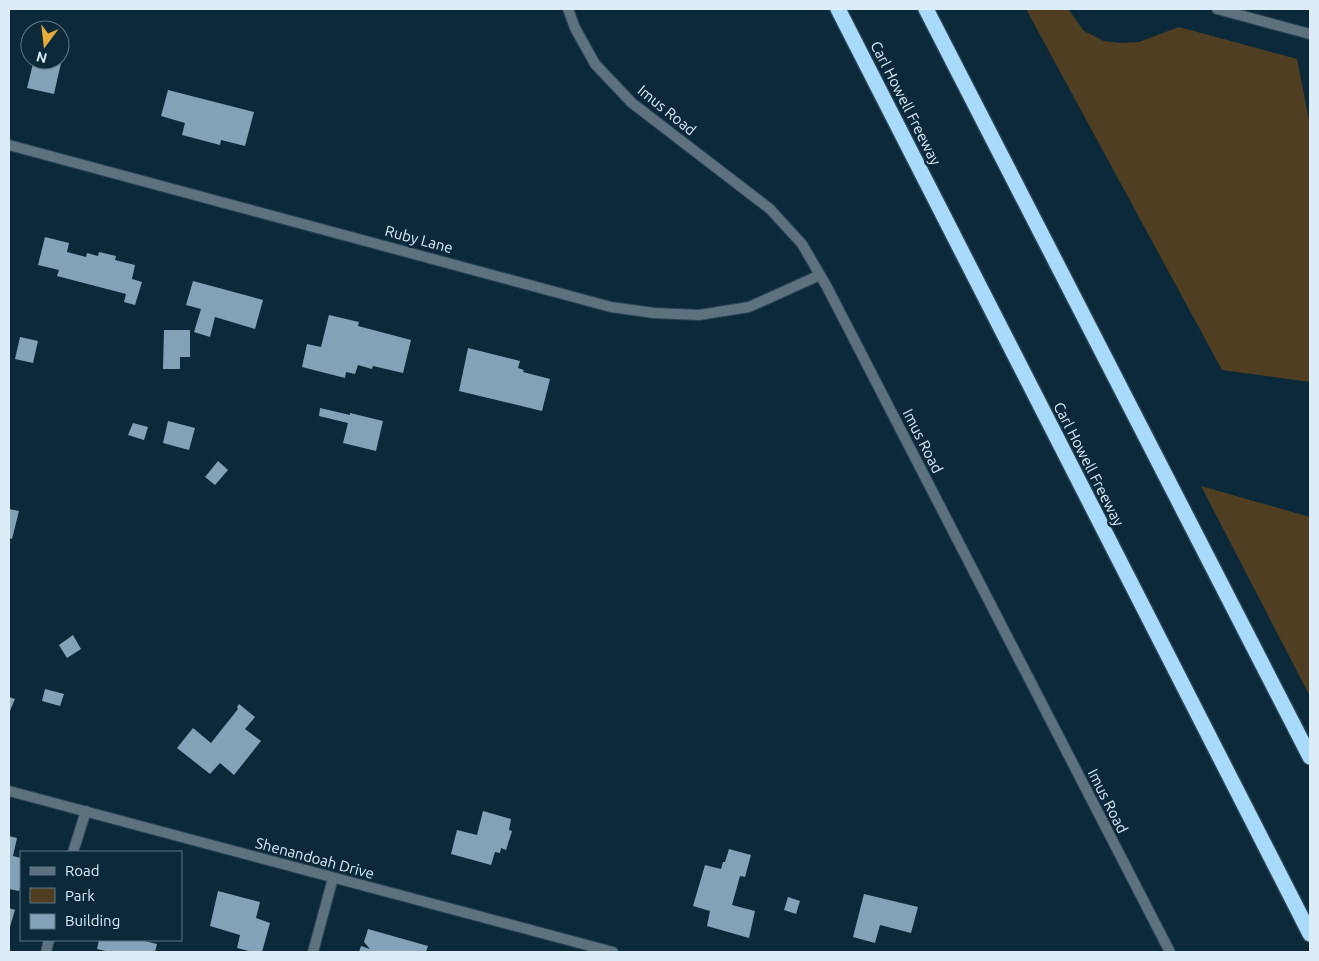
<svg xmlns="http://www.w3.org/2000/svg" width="1319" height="961" viewBox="0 0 1319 961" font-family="Ubuntu,sans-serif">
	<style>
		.green { fill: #4f3e21 }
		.building { fill: #83a2b8 }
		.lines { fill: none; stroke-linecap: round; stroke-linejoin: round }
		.street-casing { stroke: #294455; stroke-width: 12 }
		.highway-casing { stroke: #294455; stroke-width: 18 }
		.street { stroke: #5d717e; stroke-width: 10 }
		.highway { stroke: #a9dafc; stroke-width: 15 }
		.labels { text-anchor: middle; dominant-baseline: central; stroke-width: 5; stroke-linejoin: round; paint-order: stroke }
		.street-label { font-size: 15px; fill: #dcedf8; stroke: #0c293a }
	</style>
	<rect width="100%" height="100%" fill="#0c293a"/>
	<!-- green -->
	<g class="green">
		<path d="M 1026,9 L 1068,9 L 1084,31 L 1104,41 L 1120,43 L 1139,42 L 1179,27 L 1297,59 L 1310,125 L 1310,382 L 1222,370 Z"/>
		<path d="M 1201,486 L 1310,517 L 1310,696 L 1302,681 Z"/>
	</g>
	<!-- building -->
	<g class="building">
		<path d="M 34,60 L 51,60 L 61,63 L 54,94 L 27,88 Z"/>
		<path d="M 168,90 L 254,112 L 245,146 L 221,140 L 220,145 L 182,135 L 185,123 L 161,116 Z"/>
		<path d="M 45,237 L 69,243 L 67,252 L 86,257 L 87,253 L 98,256 L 99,252 L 116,256 L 115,260 L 135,265 L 132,279 L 142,282 L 135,305 L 124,302 L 126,294 L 57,276 L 59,270 L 38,265 Z"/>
		<path d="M 193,281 L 263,300 L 255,329 L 215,317 L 210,337 L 194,332 L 201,309 L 186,305 Z"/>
		<path d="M 329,315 L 359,322 L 358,326 L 411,340 L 403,373 L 373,366 L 372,369 L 358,365 L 355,374 L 346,372 L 345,378 L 302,367 L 307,344 L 321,347 Z"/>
		<path d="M 164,330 L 190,330 L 190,357 L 180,357 L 180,369 L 163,369 Z"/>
		<path d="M 20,337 L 38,341 L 33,363 L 15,359 Z"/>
		<path d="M 468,348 L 520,361 L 518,368 L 524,370 L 523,372 L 550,379 L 542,411 L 459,391 Z"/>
		<path d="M 320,408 L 350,415 L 350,413 L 383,421 L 376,451 L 343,443 L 348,423 L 319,416 Z"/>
		<path d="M 168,421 L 195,428 L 189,450 L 163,443 Z"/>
		<path d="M 133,423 L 148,427 L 144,440 L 128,435 Z"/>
		<path d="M 218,461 L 228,470 L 215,485 L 205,477 Z"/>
		<path d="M 9,509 L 19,511 L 12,539 L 9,538 Z"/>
		<path d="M 73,635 L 81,649 L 67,658 L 59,645 Z"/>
		<path d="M 45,689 L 64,694 L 60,706 L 42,701 Z"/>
		<path d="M 9,697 L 15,699 L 9,713 Z"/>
		<path d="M 239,704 L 255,717 L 245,729 L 261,741 L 234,775 L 220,763 L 210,774 L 177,748 L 193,728 L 211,743 L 238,709 L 237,707 Z"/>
		<path d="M 483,811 L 511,819 L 509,830 L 512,831 L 506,850 L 501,848 L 500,853 L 495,852 L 491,865 L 451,854 L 457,830 L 477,835 Z"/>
		<path d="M 9,836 L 17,838 L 13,856 L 21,858 L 21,883 L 19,891 L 9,889 Z"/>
		<path d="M 729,849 L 751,855 L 745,877 L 740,876 L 732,905 L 755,911 L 749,938 L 707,926 L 710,911 L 693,906 L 705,865 L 721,869 L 723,862 L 725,862 Z"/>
		<path d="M 218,891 L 260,902 L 256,918 L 270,923 L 262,952 L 253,952 L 237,948 L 240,935 L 210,926 Z"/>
		<path d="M 864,894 L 918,907 L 911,933 L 880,925 L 875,943 L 853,937 Z"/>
		<path d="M 788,897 L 800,901 L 796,914 L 784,910 Z"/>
		<path d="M 9,908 L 15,910 L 9,930 Z"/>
		<path d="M 368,929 L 428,946 L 426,952 L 359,952 L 361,946 L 370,949 L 364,942 Z"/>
		<path d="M 99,940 L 140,940 L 157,944 L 155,952 L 110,952 L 97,949 Z"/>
	</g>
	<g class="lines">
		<!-- street casing -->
		<g class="street-casing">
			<g id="street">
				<path d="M 568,9 L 575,28 L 595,64 L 632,103 L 770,209 L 802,244 L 827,287 L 1170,952"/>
				<path d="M 1217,9 L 1310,34"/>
				<path d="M 9,145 L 611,307 L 654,313 L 699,315 L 749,307 L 820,275"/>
				<path d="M 9,791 L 613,952"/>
				<path d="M 73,852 L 86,811"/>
				<path d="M 46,952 L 49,940"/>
				<path d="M 313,952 L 333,878"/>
			</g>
		</g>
		<!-- highway casing -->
		<g class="highway-casing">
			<g id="highway">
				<path d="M 838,9 L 1310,934"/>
				<path d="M 926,9 L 1310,757"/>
			</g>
		</g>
		<!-- street -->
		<use href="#street" class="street"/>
		<!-- highway -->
		<use href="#highway" class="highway"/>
	</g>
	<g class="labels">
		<!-- street labels -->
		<g class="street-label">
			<text transform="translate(906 103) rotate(63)">Carl Howell Freeway</text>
			<text transform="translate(667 110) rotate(39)">Imus Road</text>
			<text transform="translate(419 239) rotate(15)">Ruby Lane</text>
			<text transform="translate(923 441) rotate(63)">Imus Road</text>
			<text transform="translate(1089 464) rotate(63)">Carl Howell Freeway</text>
			<text transform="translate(1108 801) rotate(63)">Imus Road</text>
			<text transform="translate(315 858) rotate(15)">Shenandoah Drive</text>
		</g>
	</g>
	<!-- border -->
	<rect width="1319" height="961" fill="none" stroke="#dcedf8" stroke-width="20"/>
	<!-- legend -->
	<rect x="20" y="851" width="162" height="90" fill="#0c293a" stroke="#5f7786"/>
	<rect x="30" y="867" width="25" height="8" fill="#5d717e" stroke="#5f7786"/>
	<text x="65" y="876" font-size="15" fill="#dcedf8">Road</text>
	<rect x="30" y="888" width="25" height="15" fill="#4f3e21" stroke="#5f7786"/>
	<text x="65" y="901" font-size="15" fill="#dcedf8">Park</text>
	<rect x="30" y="914" width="25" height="15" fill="#83a2b8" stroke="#5f7786"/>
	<text x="65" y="926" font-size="15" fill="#dcedf8">Building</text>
	<!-- north arrow -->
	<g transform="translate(45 45) rotate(195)"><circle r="24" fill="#0c293a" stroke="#5f7786"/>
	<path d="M0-4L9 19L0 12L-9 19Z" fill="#e7ac37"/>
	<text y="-8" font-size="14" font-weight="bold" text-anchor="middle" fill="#dcedf8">N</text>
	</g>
</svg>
